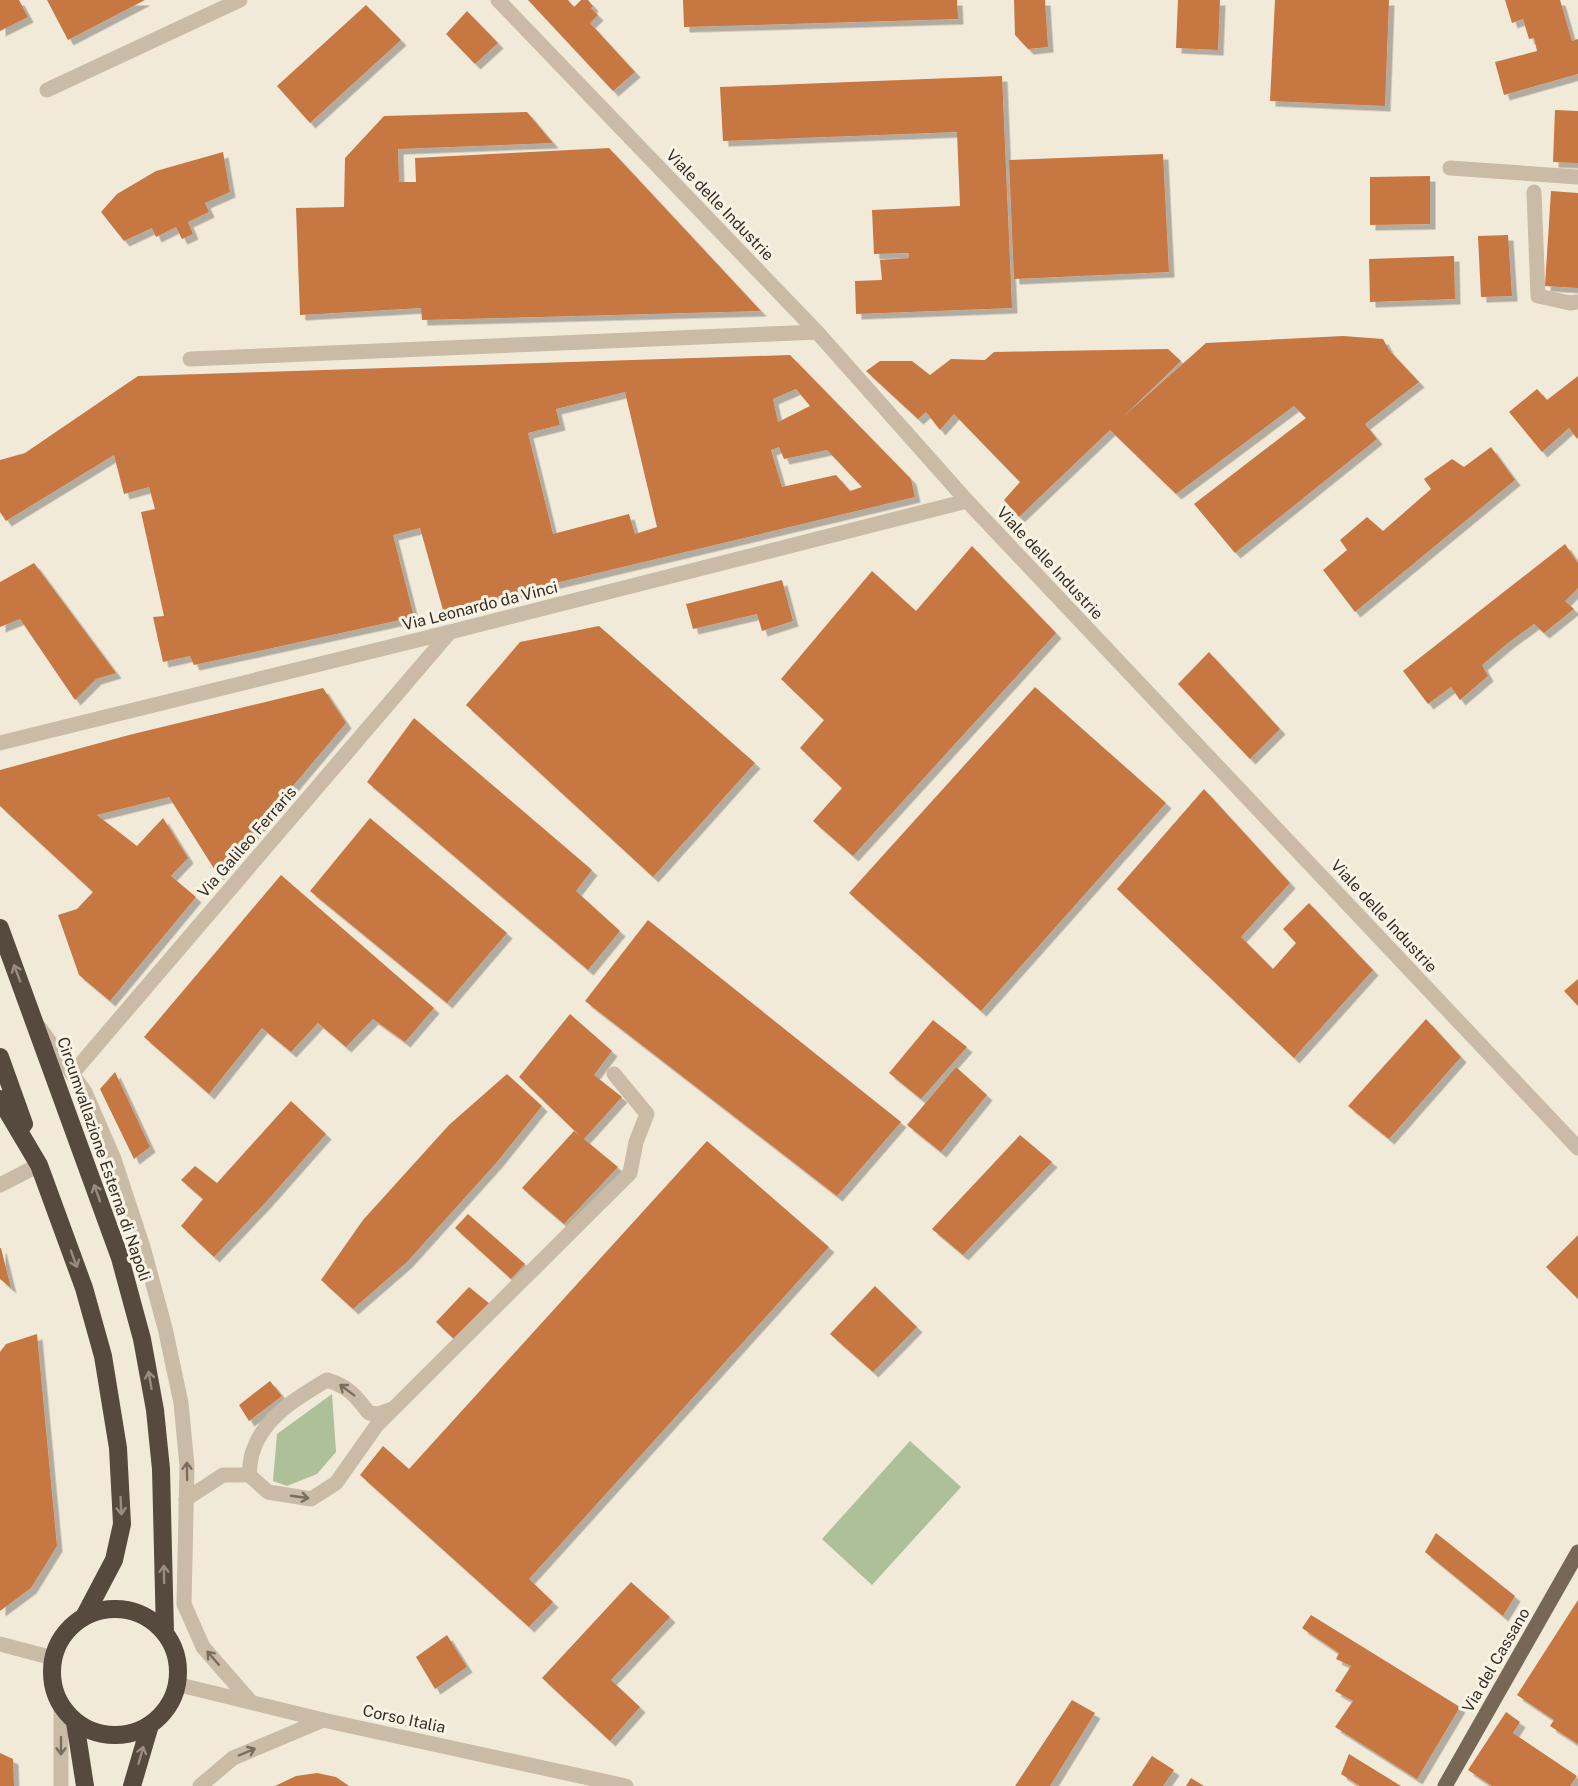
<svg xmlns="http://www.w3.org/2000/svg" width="1578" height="1786" viewBox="0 0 1578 1786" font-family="'Public Sans',sans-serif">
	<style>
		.green { fill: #adc099 }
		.building { fill: #c77742; fill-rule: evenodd; filter: url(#shadow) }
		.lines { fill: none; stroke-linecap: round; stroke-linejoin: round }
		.minor { stroke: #c9bba5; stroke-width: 15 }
		.major { stroke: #776757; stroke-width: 15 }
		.highway { stroke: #56493d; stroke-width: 18 }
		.oneway { stroke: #978d80 }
		.oneway2 { stroke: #786d5f }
		.labels { text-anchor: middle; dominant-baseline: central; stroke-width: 6; stroke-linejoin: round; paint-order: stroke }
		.street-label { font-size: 16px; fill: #352d26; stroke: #f9f3e5 }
	</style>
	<defs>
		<filter id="shadow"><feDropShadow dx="5.5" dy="5.5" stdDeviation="0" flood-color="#0004"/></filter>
	</defs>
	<rect width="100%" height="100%" fill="#f1ead9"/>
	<!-- green -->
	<g class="green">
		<path d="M 332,1394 L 336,1452 L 317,1474 L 287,1486 L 273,1481 L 277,1434 Z"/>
		<path d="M 910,1441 L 961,1487 L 872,1585 L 822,1539 Z"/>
	</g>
	<!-- building -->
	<g class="building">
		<path d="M 0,0 L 19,0 L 28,17 L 0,31 Z"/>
		<path d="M 47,0 L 145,0 L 68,40 Z"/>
		<path d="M 528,0 L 568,0 L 574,7 L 581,0 L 588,0 L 593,6 L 591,8 L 598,15 L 590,23 L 635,72 L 613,91 Z"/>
		<path d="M 683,0 L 957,0 L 958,19 L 684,27 Z"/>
		<path d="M 1014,0 L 1045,0 L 1048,47 L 1028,49 L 1015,35 Z"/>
		<path d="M 1178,0 L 1220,0 L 1218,50 L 1176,48 Z"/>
		<path d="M 1275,0 L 1389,0 L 1385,106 L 1270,101 Z"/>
		<path d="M 1505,0 L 1560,0 L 1572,41 L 1578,39 L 1578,74 L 1504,95 L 1495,62 L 1537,51 L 1534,38 L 1529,39 L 1523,19 L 1512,23 Z"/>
		<path d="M 366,5 L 401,40 L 310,123 L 277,86 Z"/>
		<path d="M 467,11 L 498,43 L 475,64 L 446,34 Z"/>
		<path d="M 1002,76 L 1012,308 L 856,314 L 855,281 L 882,280 L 880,260 L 909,258 L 909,253 L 874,254 L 872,210 L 960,206 L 957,132 L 723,141 L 720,87 Z"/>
		<path d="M 1555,110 L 1578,111 L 1578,163 L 1553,162 Z"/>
		<path d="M 527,112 L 553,143 L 398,149 L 399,182 L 416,182 L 415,158 L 609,148 L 761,311 L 422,320 L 421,308 L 300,315 L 296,208 L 344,207 L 345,158 L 384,116 Z"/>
		<path d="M 223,152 L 230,192 L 205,203 L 209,212 L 188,222 L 193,234 L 182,239 L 176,227 L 156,237 L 152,228 L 124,241 L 101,212 L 117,194 L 156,171 Z"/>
		<path d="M 1163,154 L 1169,272 L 1014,279 L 1009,160 Z"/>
		<path d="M 1430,176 L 1430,224 L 1370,225 L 1370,177 Z"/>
		<path d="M 1551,191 L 1578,193 L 1578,288 L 1545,286 Z"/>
		<path d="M 1508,235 L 1512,296 L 1481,297 L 1478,236 Z"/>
		<path d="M 1454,256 L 1455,299 L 1370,302 L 1369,259 Z"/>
		<path d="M 1343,336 L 1383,339 L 1389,350 L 1419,382 L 1365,424 L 1377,439 L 1235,553 L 1194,504 L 1306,418 L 1294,406 L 1176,494 L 1110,430 L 1019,517 L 1004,500 L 1020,482 L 954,414 L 940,430 L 926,412 L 918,419 L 866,371 L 880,361 L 912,361 L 930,375 L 951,359 L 985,360 L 994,352 L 1168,349 L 1181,361 L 1123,417 L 1206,343 Z"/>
		<path d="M 790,355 L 911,479 L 915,497 L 443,610 L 420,528 L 393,535 L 414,617 L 194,665 L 190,656 L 163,662 L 153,617 L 164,616 L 141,512 L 155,509 L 149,487 L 124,494 L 114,455 L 6,521 L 0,512 L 0,460 L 25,453 L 138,376 ZM 796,389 L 810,406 L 778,422 L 773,399 ZM 625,392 L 657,527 L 635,534 L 629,514 L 553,534 L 528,433 L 560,425 L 556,409 ZM 779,447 L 784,459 L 827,450 L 862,487 L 850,491 L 836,475 L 782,487 L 771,450 Z"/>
		<path d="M 1578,376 L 1578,437 L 1577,439 L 1569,428 L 1542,452 L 1509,412 L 1537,389 L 1547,400 Z"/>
		<path d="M 1491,447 L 1515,480 L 1355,612 L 1323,570 L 1347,550 L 1340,540 L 1367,517 L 1383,531 L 1431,489 L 1424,479 L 1452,459 L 1464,467 Z"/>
		<path d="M 1565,544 L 1578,563 L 1578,588 L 1565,601 L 1574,609 L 1544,633 L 1534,624 L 1508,643 L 1482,665 L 1488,676 L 1460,700 L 1451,687 L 1428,704 L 1403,671 Z"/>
		<path d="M 972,546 L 1056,633 L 853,856 L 813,821 L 842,788 L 800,748 L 824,720 L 781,679 L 872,571 L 916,611 Z"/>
		<path d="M 34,563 L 116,673 L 96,679 L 75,700 L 20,619 L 0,627 L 0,582 Z"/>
		<path d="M 782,580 L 793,621 L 762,631 L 757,614 L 693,629 L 686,604 Z"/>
		<path d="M 599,626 L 755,763 L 653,877 L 466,705 L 520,642 Z"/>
		<path d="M 1209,652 L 1280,729 L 1250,759 L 1178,684 Z"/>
		<path d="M 1035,687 L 1166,803 L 981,1011 L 849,893 Z"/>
		<path d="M 323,688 L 346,723 L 218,875 L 169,797 L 97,815 L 137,846 L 163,818 L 188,858 L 171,876 L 196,897 L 110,1001 L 79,975 L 58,915 L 77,909 L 93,892 L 0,806 L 0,770 L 129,735 Z"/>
		<path d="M 414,718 L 592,870 L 576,891 L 620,931 L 588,970 L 367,782 Z"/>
		<path d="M 1204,789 L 1290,883 L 1241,937 L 1273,969 L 1296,943 L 1283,929 L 1309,903 L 1373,970 L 1294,1058 L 1117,889 Z"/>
		<path d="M 370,818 L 507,933 L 447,1003 L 310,891 Z"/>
		<path d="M 281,875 L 434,1008 L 405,1042 L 373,1019 L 346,1047 L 318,1023 L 291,1052 L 262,1028 L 209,1094 L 144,1037 Z"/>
		<path d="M 648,920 L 901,1122 L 837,1196 L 585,1001 Z"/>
		<path d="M 1578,979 L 1578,1006 L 1564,991 Z"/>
		<path d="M 570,1014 L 612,1051 L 594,1075 L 622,1097 L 584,1139 L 618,1167 L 564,1224 L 522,1188 L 574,1131 L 581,1137 L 519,1077 Z"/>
		<path d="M 1426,1019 L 1461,1057 L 1389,1139 L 1348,1106 Z"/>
		<path d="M 933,1020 L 967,1047 L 921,1099 L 889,1073 Z"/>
		<path d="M 956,1067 L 987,1095 L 941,1152 L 907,1125 Z"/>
		<path d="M 115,1072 L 150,1147 L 134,1159 L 100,1089 Z"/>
		<path d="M 507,1074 L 542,1106 L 497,1162 L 407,1262 L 353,1309 L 321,1280 L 363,1220 L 449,1125 Z"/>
		<path d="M 291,1101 L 326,1134 L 266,1202 L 214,1257 L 181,1226 L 203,1199 L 181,1180 L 195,1166 L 217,1183 Z"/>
		<path d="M 1020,1135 L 1052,1162 L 963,1255 L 932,1229 Z"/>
		<path d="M 707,1141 L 829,1247 L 529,1579 L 553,1602 L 529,1627 L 360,1475 L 383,1446 L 409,1469 Z"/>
		<path d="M 468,1214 L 525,1264 L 511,1279 L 455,1228 Z"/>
		<path d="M 1578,1235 L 1578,1299 L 1546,1267 Z"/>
		<path d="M 0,1248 L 1,1248 L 11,1288 L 0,1279 Z"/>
		<path d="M 875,1286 L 917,1327 L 873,1372 L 830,1334 Z"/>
		<path d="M 469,1287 L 490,1304 L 456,1341 L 436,1322 Z"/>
		<path d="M 37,1334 L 57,1546 L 31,1588 L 0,1611 L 0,1352 L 6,1344 Z"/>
		<path d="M 270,1381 L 282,1396 L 249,1421 L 239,1405 Z"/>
		<path d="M 1436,1533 L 1515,1596 L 1503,1616 L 1425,1552 Z"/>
		<path d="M 631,1582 L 670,1617 L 611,1680 L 640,1707 L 610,1741 L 542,1678 Z"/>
		<path d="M 1578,1600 L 1578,1744 L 1550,1726 L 1554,1720 L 1517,1695 Z"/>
		<path d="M 1311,1615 L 1460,1707 L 1417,1779 L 1335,1727 L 1353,1701 L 1335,1691 L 1351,1666 L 1336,1659 L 1339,1653 L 1302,1628 Z"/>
		<path d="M 447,1635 L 467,1667 L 435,1689 L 416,1657 Z"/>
		<path d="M 1072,1700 L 1095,1713 L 1050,1786 L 1015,1786 Z"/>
		<path d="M 1506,1712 L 1520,1722 L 1513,1733 L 1577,1776 L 1570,1786 L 1492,1786 L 1468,1770 Z"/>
		<path d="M 0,1753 L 13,1759 L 14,1786 L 0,1786 Z"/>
		<path d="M 1349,1754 L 1401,1786 L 1360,1786 L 1341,1774 Z"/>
		<path d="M 1152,1756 L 1174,1770 L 1163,1786 L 1132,1786 Z"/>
		<path d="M 317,1773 L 336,1777 L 349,1786 L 275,1786 L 296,1776 Z"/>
		<path d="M 1191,1778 L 1204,1786 L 1186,1786 Z"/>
	</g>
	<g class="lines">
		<!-- minor -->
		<g class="minor">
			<path d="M 498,0 L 817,332 L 967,501 L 1578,1148"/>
			<path d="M 47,90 L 240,0"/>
			<path d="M 1450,168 L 1578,177"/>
			<path d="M 1534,192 L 1538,296 L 1570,303 L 1578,302"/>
			<path d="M 190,359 L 817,332"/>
			<path d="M 0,743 L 450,632 L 967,501"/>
			<path d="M 40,1028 L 85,1092 L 114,1159 L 143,1247 L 165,1328 L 181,1403 L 187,1466 L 184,1604 L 203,1647 L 251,1702"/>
			<path d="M 72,1074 L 450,632"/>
			<path d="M 0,1185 L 39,1165"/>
			<path d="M 249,1475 C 250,1467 250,1458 253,1451 C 264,1417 298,1397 327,1380 C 349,1387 355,1395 369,1413 L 378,1414 L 392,1409"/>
			<path d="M 186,1499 L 223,1475 L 249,1475 L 268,1492 L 311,1499 L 336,1483 L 377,1425 L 630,1173 L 636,1142 L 647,1114 L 614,1074"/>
			<path d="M 0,1644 L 53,1658"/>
			<path d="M 176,1684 L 323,1720 L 626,1786"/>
			<path d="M 61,1786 L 61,1707"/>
			<path d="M 200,1786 L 233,1758 L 323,1720"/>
		</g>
		<!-- major -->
		<path class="major" d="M 1445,1786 L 1578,1552"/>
		<!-- highway -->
		<g class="highway">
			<path d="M 0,928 L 120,1258 L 142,1339 L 155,1410 L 161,1469 L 165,1633"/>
			<path d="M 0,1057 L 24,1124"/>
			<path d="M 0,1099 L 39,1165 L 84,1288 L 103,1356 L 118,1448 L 122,1524 L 114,1560 L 85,1615"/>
			<circle cx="115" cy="1672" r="63"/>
			<path d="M 75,1722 L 85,1786"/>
			<path d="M 132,1786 L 150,1725"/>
		</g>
	</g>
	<!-- one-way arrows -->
	<defs><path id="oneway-shaft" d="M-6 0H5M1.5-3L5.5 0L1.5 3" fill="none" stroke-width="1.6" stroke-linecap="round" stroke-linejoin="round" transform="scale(1.5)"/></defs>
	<g class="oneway">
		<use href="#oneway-shaft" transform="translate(17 973) rotate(-111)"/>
		<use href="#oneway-shaft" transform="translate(97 1193) rotate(-110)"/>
		<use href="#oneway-shaft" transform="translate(74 1259) rotate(70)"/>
		<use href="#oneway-shaft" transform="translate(150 1380) rotate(-100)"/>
		<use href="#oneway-shaft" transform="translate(121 1506) rotate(87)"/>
		<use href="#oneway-shaft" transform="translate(164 1574) rotate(-91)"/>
		<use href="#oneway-shaft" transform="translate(141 1755) rotate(-74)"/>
	</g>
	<g class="oneway2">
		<use href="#oneway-shaft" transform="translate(347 1390) rotate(-143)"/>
		<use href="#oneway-shaft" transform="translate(187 1471) rotate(-91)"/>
		<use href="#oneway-shaft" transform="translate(300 1497) rotate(8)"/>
		<use href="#oneway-shaft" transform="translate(213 1658) rotate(-131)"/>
		<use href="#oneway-shaft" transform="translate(61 1746) rotate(90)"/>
		<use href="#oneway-shaft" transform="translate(247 1752) rotate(-23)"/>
	</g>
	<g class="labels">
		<!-- street labels -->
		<g class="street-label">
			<text transform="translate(720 205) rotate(46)">Viale delle Industrie</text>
			<text transform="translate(1050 563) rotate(47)">Viale delle Industrie</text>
			<text transform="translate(480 606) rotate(-14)">Via Leonardo da Vinci</text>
			<text transform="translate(247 842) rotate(-49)">Via Galileo Ferraris</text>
			<text transform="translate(1384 916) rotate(47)">Viale delle Industrie</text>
			<text transform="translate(104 1159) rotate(71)">Circumvallazione Esterna di Napoli</text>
			<text transform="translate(1496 1660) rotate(-60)">Via del Cassano</text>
			<text transform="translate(404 1719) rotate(12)">Corso Italia</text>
		</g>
	</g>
</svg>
